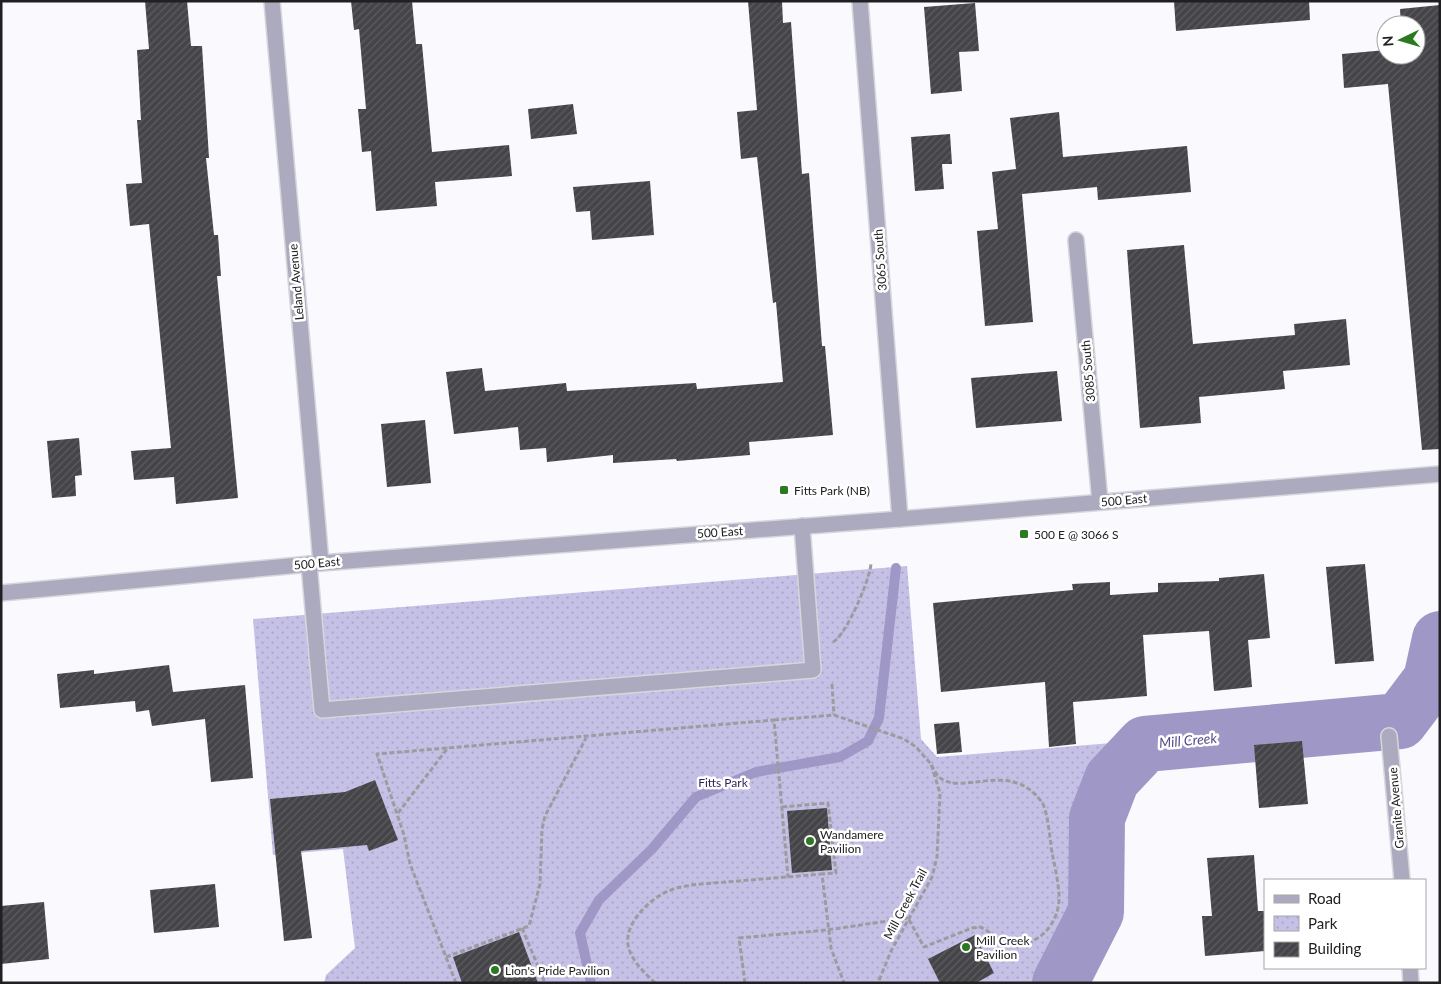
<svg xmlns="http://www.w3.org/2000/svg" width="1441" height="984" viewBox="0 0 1441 984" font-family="Lato,sans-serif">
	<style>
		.park { fill: url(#park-dots) }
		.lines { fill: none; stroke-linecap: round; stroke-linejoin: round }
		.stream { stroke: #9f98c7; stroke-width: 10 }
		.river { stroke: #9f98c7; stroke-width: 56 }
		.building { fill: url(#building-hatch) }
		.minor-casing { stroke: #d7d6db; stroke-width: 18 }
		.path { stroke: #9c9ca0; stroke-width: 3; stroke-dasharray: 5 2.5; stroke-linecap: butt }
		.minor { stroke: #acaabf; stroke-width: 15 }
		.poi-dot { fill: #2d7921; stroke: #fff; stroke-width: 2 }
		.labels { text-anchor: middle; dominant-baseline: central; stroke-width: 5; stroke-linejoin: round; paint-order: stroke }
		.street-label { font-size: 12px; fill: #202022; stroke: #fff }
		.poi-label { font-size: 12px; fill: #202022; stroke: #fff; text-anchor: start }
		.park-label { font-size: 12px; fill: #2e1f59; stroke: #fff }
		.water-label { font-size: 14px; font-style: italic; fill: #564a88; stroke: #fff }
	</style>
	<defs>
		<pattern id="park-dots" width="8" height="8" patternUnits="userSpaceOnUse" patternTransform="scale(1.25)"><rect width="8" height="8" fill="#c5c0e5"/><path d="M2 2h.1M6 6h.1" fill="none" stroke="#a9a5c4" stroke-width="1.8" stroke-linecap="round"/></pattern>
		<pattern id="building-hatch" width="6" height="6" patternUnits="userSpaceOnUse" patternTransform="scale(1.25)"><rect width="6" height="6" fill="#454448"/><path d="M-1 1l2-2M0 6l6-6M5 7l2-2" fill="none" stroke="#5d5c5f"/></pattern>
	</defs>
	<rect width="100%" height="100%" fill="#faf9fe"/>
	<!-- park -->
	<path class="park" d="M 907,566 L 921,739 L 937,757 L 1137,741 L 1121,762 L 1109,821 L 1106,917 L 1074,983 L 324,983 L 326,975 L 355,948 L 343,849 L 273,855 L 253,619 Z"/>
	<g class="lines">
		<!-- stream -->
		<path class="stream" d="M 591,983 L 580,933 L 599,900 L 652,849 L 696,797 L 756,772 L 840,757 L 868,741 L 879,718 L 896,568"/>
		<!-- river -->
		<path class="river" d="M 1060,983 L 1096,912 L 1097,818 L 1112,779 L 1145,744 L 1400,721 L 1431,680 L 1440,639"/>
	</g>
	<!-- building -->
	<g class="building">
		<path d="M 145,1 L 187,1 L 191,46 L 202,46 L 209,158 L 206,158 L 214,235 L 218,235 L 221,276 L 217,276 L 238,498 L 176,504 L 174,477 L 134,480 L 131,451 L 171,448 L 149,224 L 130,226 L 126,184 L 142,183 L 137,120 L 141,120 L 137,50 L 149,49 Z"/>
		<path d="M 351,1 L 412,1 L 416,44 L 422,44 L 432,152 L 509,145 L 512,176 L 435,182 L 437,206 L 376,211 L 371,151 L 362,152 L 358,109 L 366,109 L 359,29 L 354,30 Z"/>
		<path d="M 748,1 L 782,1 L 783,23 L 791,22 L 802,174 L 809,173 L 822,346 L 825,346 L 833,435 L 749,442 L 750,455 L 677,461 L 676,459 L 613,463 L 613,455 L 547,462 L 546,448 L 520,450 L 518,427 L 454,434 L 446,372 L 482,368 L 485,391 L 566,383 L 567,391 L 696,383 L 697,389 L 783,382 L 776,302 L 773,303 L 757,157 L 741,159 L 737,112 L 757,110 Z"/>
		<path d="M 1174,1 L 1309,1 L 1310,20 L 1176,31 Z"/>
		<path d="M 975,3 L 979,51 L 959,52 L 962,91 L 931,94 L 924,7 Z"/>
		<path d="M 1440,5 L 1440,449 L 1422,450 L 1388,84 L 1344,88 L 1342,54 L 1386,50 L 1386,55 L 1416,55 L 1416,25 L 1401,25 L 1400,9 Z"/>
		<path d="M 573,104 L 577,134 L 531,139 L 528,109 Z"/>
		<path d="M 1059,112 L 1063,157 L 1187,146 L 1191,192 L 1098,200 L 1097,187 L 1022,194 L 1033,322 L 985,326 L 977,231 L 998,229 L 992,172 L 1016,169 L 1010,118 Z"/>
		<path d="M 950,134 L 952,164 L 942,164 L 944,189 L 915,191 L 911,137 Z"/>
		<path d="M 650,181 L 654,235 L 592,240 L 590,211 L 576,212 L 573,187 Z"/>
		<path d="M 1184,245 L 1193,344 L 1295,335 L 1294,324 L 1346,319 L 1350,365 L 1283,371 L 1285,389 L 1199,397 L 1201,423 L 1140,428 L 1127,250 Z"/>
		<path d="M 1057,371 L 1062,421 L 976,428 L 971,378 Z"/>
		<path d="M 425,420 L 431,483 L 387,487 L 381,424 Z"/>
		<path d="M 79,438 L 82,475 L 75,476 L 76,496 L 52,498 L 47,441 Z"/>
		<path d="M 1365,564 L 1374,661 L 1335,664 L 1326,567 Z"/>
		<path d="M 1264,574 L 1270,638 L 1248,640 L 1252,687 L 1214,691 L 1209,631 L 1143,635 L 1147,696 L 1073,702 L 1076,744 L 1049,747 L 1045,682 L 941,692 L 933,603 L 1073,590 L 1072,584 L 1110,582 L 1110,595 L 1158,592 L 1158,583 L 1219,581 L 1219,578 Z"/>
		<path d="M 169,665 L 173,692 L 245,685 L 253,778 L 211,782 L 205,719 L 152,726 L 149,710 L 136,712 L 135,701 L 60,708 L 57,674 L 94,670 L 94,674 Z"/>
		<path d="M 959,722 L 962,752 L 937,754 L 934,724 Z"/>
		<path d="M 1302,741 L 1308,804 L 1259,808 L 1254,745 Z"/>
		<path d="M 375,780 L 398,840 L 369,851 L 367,845 L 301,851 L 312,938 L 284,941 L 270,799 L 345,792 Z"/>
		<path d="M 827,808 L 832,870 L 792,873 L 787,811 Z"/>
		<path d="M 1254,855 L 1258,911 L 1265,911 L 1265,951 L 1205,956 L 1202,916 L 1212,916 L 1207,858 Z"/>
		<path d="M 215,884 L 219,927 L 154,933 L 150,890 Z"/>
		<path d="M 44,902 L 49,959 L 1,964 L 1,906 Z"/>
		<path d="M 519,932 L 538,983 L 462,983 L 453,957 Z"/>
		<path d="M 975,935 L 994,973 L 976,983 L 940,983 L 928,959 Z"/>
	</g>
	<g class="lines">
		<!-- minor casing -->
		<g class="minor-casing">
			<g id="minor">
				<path d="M 272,1 L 321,563"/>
				<path d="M 860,1 L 900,519"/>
				<path d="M 1076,240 L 1100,502"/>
				<path d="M 309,564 L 322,710 L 813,670 L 802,526"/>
				<path d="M 1,593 L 321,563 L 900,519 L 1440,474"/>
				<path d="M 1389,736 L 1402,880"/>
				<path d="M 1410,968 L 1411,983"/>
			</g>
		</g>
		<!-- path -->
		<g class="path">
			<path d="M 833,642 C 846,636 871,577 871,563"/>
			<path d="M 832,684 L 834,715"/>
			<path d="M 774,720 L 834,715 L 904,739 L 916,747 L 931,764 L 940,793 L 937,857 L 932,877 L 891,951 L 878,983"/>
			<path d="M 782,807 L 828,803 L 836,873 L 822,874"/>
			<path d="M 398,813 L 447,749"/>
			<path d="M 522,928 L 545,983"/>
			<path d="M 446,957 L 529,926 L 540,884 L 542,829 L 545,816 L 586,738"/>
			<path d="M 456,983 L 410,864 L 404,835 L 377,754 L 774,720 L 788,877"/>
			<path d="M 655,983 C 645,973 633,962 629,949 C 621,925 651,897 671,890 C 677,887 684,887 690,885 L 822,874 L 831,948 L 844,983"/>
			<path d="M 745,983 L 739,938 L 827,930 L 908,918 L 924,947 L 972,928 L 980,927 C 990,931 996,940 1006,942 C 1037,951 1061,923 1059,894 C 1058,881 1055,866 1052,853 C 1050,841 1048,809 1041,801 C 1009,759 962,797 939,777 C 936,774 933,768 931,764"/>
		</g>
		<!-- minor -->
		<use href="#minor" class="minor"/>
	</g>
	<!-- markers -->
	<g class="poi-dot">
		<rect x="779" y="485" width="10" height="10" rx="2.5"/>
		<rect x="1019" y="529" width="10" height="10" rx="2.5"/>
		<circle cx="810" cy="841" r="5"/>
		<circle cx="966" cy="947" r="5"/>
		<circle cx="495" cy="970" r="5"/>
	</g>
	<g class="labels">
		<!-- street labels -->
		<g class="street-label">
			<text transform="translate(880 260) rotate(-94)">3065 South</text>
			<text transform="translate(296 282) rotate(-95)">Leland Avenue</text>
			<text transform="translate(1088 371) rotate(-95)">3085 South</text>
			<text transform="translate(1124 500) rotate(-5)">500 East</text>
			<text transform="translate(720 532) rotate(-4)">500 East</text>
			<text transform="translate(317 563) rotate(-5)">500 East</text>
			<text transform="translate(1396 808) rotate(-95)">Granite Avenue</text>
			<text transform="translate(905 904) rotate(-62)">Mill Creek Trail</text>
		</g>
		<!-- poi labels -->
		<g class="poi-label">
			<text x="794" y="490">Fitts Park (NB)</text>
			<text x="1034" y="534">500 E @ 3066 S</text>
			<text x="820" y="834">Wandamere<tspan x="820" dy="14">Pavilion</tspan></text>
			<text x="976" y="940">Mill Creek<tspan x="976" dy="14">Pavilion</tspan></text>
			<text x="505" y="970">Lion's Pride Pavilion</text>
		</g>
		<!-- park labels -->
		<g class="park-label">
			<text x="723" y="782">Fitts Park</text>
		</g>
		<!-- water labels -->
		<g class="water-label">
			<text transform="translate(1188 740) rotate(-5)">Mill Creek</text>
		</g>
	</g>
	<!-- border -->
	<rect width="1441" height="984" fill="none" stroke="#202022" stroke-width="5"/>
	<!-- legend -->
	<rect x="1264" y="879" width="162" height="90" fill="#ffffff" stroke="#a6a6a7"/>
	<rect x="1274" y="895" width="25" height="8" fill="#acaabf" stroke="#a6a6a7"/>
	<text x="1308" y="904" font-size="15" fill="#202022">Road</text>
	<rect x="1274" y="916" width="25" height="15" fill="url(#park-dots)" stroke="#a6a6a7"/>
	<text x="1308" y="929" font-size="15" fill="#202022">Park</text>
	<rect x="1274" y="942" width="25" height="15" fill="url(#building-hatch)" stroke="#a6a6a7"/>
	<text x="1308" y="954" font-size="15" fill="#202022">Building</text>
	<!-- north arrow -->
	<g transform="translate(1401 40) rotate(265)"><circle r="24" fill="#ffffff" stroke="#a6a6a7"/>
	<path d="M0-4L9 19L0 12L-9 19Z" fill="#2d7921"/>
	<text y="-8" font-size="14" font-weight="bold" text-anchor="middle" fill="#202022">N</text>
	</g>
</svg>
